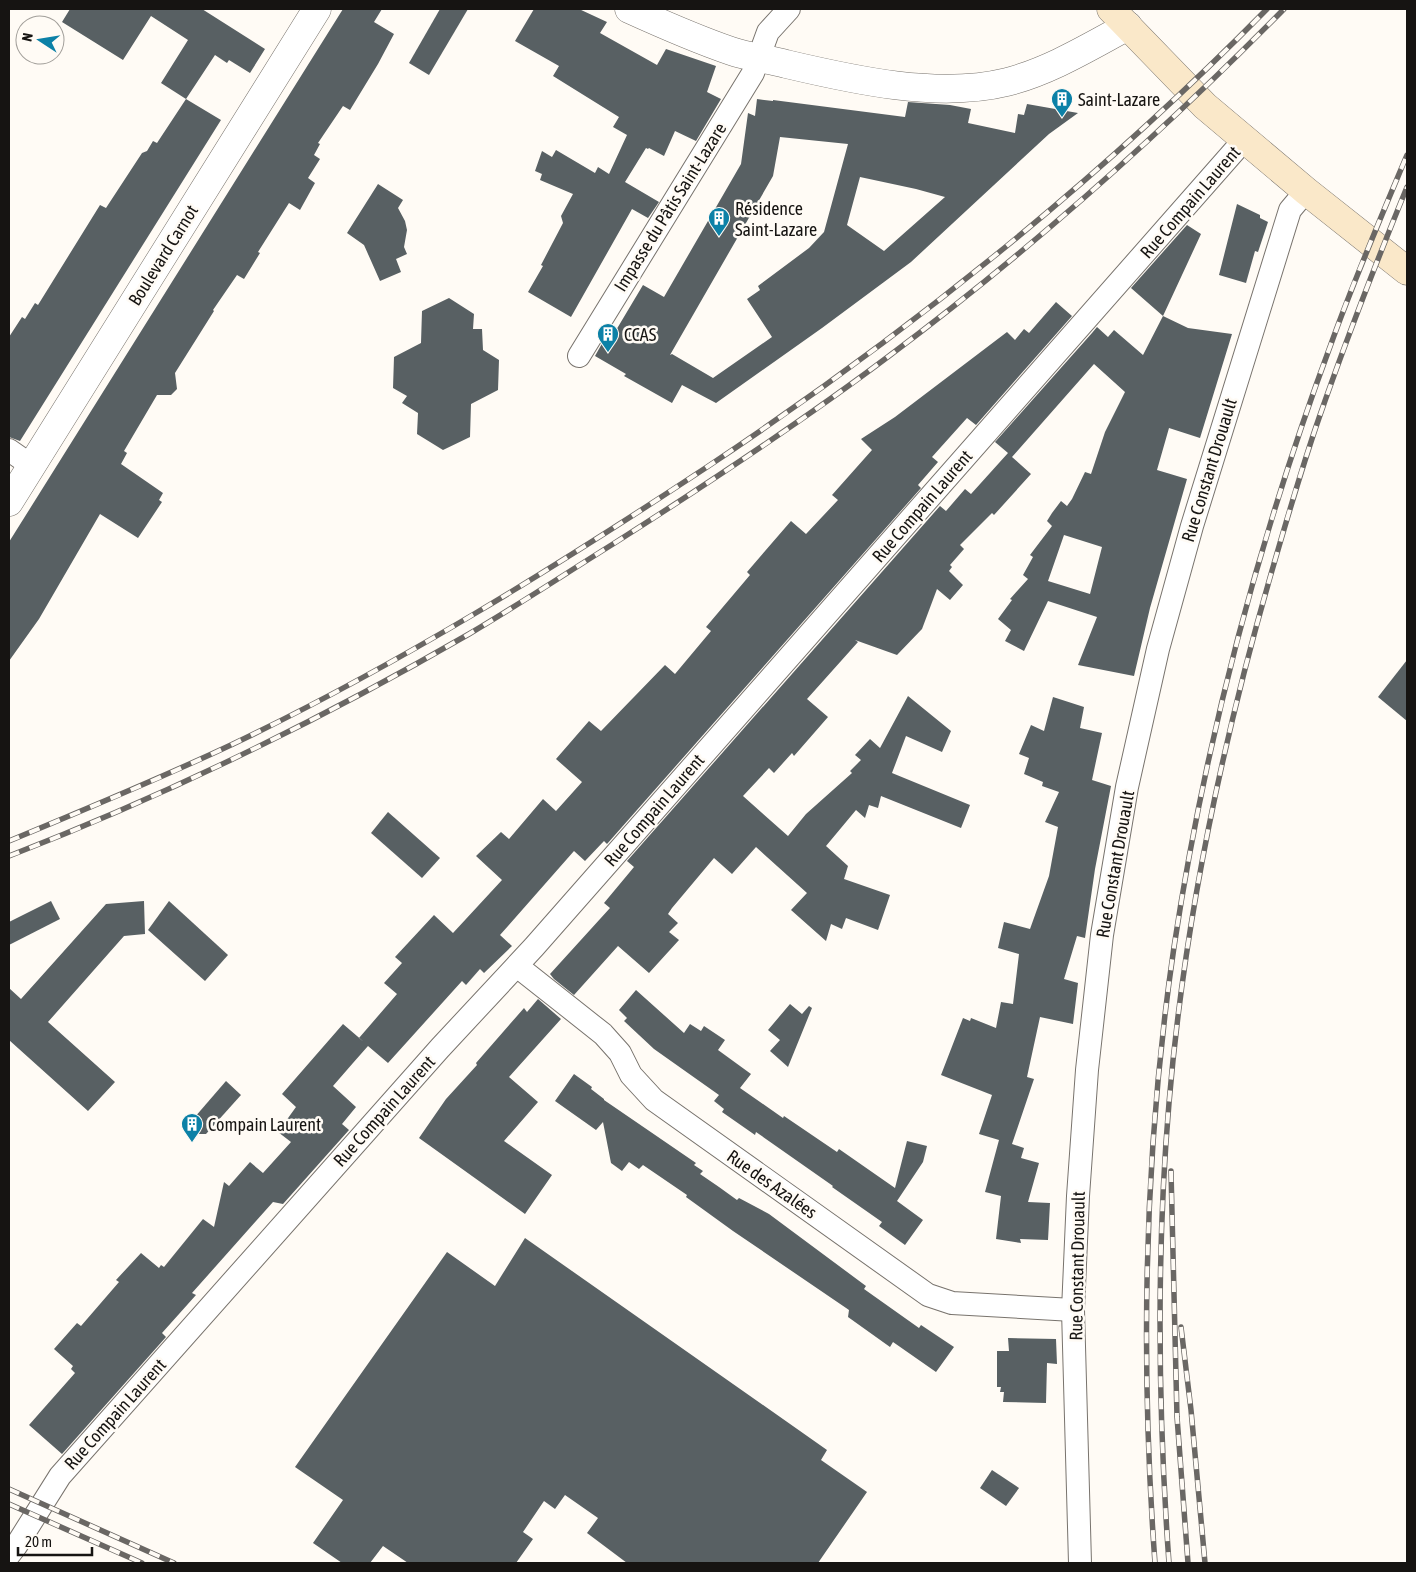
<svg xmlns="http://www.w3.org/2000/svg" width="1416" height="1572" viewBox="0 0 1416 1572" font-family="'Asap Condensed',sans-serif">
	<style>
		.building { fill: #586063; fill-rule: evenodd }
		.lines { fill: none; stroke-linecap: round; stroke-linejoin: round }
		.minor-casing { stroke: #78736d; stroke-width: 24 }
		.tertiary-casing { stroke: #78736d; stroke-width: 29 }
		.secondary-casing { stroke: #78736d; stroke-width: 29 }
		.minor { stroke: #fff; stroke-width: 22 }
		.tertiary { stroke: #fff; stroke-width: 28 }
		.secondary { stroke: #fae8c9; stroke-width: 28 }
		.rail-casing { stroke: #6a6764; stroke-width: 5.5 }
		.rail { stroke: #fffbf5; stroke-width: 4; stroke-dasharray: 11; stroke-linecap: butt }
		.labels { text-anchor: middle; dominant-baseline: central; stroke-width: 5; stroke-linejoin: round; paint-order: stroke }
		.poi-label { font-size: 18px; fill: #161412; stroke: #fffbf5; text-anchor: start }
		.street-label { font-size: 18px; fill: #161412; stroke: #fffbf5 }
	</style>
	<rect width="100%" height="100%" fill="#fffbf5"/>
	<!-- building -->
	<g class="building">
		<path d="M 70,9 L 202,9 L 265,49 L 250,73 L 229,60 L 227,63 L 215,55 L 186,99 L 221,120 L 20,441 L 9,437 L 9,337 L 22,317 L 25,319 L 35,303 L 38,305 L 100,205 L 106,208 L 142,153 L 147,151 L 153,141 L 157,143 L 186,99 L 161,83 L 188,40 L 151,16 L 123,60 L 62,22 Z"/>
		<path d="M 343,9 L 382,9 L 374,22 L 394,34 L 378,64 L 350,110 L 343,106 L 318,143 L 320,144 L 314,155 L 320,159 L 308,178 L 315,183 L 300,210 L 289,203 L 258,252 L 260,253 L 244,279 L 237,275 L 213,310 L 214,311 L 175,373 L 177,389 L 171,395 L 157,395 L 124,451 L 127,453 L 121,464 L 163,493 L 159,500 L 162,502 L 138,538 L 100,514 L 39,619 L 9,661 L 9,542 Z"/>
		<path d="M 440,9 L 468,9 L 429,75 L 409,63 Z"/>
		<path d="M 534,9 L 579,9 L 607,22 L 600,33 L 657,65 L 666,49 L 716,66 L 707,92 L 721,99 L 696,141 L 675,131 L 664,156 L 649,148 L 648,149 L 646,148 L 625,182 L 659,202 L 648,218 L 632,209 L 571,317 L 528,292 L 543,266 L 541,265 L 563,223 L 561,216 L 573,194 L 540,180 L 542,174 L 535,171 L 542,151 L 552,157 L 556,150 L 595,173 L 598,167 L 609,174 L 627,135 L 613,127 L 619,117 L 553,76 L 559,66 L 515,41 Z"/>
		<path d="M 757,99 L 773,101 L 773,100 L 905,117 L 908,102 L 950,105 L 971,109 L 968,123 L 1015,133 L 1018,114 L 1024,115 L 1027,104 L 1078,113 L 1049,134 L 911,262 L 822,328 L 716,403 L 682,385 L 672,403 L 624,376 L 626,374 L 595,356 L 604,340 L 609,342 L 643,285 L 664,297 L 741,164 L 748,113 L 755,116 ZM 780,137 L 848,144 L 824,232 L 809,248 L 758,286 L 760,290 L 747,299 L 772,337 L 713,378 L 672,354 L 670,355 L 773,176 ZM 860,177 L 916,189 L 945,197 L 884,251 L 847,225 Z"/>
		<path d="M 378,184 L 403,200 L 398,208 L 405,221 L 407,230 L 404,247 L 407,254 L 396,259 L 401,272 L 380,281 L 364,245 L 347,233 Z"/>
		<path d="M 1237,204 L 1260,215 L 1260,218 L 1268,222 L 1258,252 L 1255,251 L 1246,283 L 1219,275 Z"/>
		<path d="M 1187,225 L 1201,234 L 1163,316 L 1188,328 L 1232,334 L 1200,438 L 1169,428 L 1157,470 L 1187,479 L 1150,608 L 1134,676 L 1078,665 L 1097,617 L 1048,601 L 1024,651 L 1005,641 L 1011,630 L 998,619 L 1012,600 L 1010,599 L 1028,579 L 1023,575 L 1033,557 L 1030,555 L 1052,526 L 1047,521 L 1052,513 L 1061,501 L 1067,506 L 1072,499 L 1085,472 L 1091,474 L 1105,432 L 1125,392 L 1094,364 L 1012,457 L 1031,474 L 994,515 L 992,513 L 960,545 L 964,549 L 950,565 L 952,567 L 949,571 L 963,585 L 950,600 L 937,589 L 922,629 L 897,655 L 855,640 L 858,642 L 807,699 L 828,717 L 794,756 L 792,753 L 774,773 L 769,768 L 743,796 L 788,836 L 806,814 L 852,773 L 850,771 L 861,760 L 855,755 L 870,739 L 880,748 L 908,696 L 951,731 L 942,752 L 906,736 L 892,773 L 970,805 L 961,828 L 881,796 L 878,808 L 869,805 L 865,818 L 856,810 L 826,846 L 848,866 L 844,879 L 890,895 L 878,930 L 846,918 L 842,929 L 831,924 L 826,941 L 791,910 L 807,893 L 756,847 L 732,874 L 714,858 L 672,908 L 668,914 L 678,923 L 669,932 L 679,940 L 649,973 L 618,946 L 574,995 L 554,979 L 550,974 L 610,908 L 604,903 L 634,867 L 627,861 L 940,506 L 946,511 L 965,489 L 971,494 L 1008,453 L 995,442 L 1092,333 L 1097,327 L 1108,337 L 1114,330 L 1143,355 L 1163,316 L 1131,288 ZM 1064,535 L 1102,547 L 1090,594 L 1048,581 Z"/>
		<path d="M 449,298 L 474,314 L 473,329 L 482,329 L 483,350 L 499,360 L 498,390 L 471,404 L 470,437 L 443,450 L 417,434 L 418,413 L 402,403 L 407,396 L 393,388 L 394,357 L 421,343 L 422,311 Z"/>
		<path d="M 1056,302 L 1072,316 L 976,425 L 967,418 L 932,457 L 938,462 L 918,485 L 921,488 L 607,844 L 604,841 L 585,861 L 574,851 L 500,935 L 512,946 L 484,973 L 480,969 L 466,985 L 462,981 L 388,1063 L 368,1046 L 353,1063 L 333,1086 L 356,1107 L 342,1124 L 349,1130 L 283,1204 L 273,1202 L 192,1293 L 196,1295 L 162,1333 L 166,1337 L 62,1454 L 29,1425 L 75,1373 L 71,1369 L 73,1366 L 54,1349 L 77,1323 L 81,1326 L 119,1282 L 116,1280 L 141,1253 L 159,1268 L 161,1265 L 164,1267 L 203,1219 L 214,1227 L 224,1182 L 229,1186 L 250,1162 L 263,1173 L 291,1142 L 278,1132 L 296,1107 L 282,1094 L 343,1024 L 364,1042 L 359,1038 L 397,994 L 384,983 L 402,963 L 395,957 L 434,915 L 453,933 L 502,880 L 476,856 L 501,832 L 509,839 L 543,799 L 556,811 L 582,782 L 556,759 L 589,721 L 601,731 L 665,665 L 675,674 L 711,631 L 706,627 L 750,575 L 747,572 L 791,521 L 806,534 L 838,500 L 832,495 L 872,450 L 861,439 L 895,417 L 1007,332 L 1015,340 L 1024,329 L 1029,333 Z"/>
		<path d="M 1407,660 L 1407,721 L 1378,697 Z"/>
		<path d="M 1053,697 L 1084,707 L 1080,728 L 1102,733 L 1092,780 L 1111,786 L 1095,869 L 1085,938 L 1077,936 L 1064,979 L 1078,983 L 1073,1024 L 1040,1017 L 1027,1077 L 1034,1079 L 1012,1144 L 1024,1148 L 1021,1158 L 1039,1163 L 1028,1202 L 1050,1203 L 1048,1240 L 1020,1239 L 1021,1243 L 996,1239 L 1001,1196 L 985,1192 L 999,1140 L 979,1134 L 992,1095 L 941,1075 L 963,1018 L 970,1021 L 971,1018 L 996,1028 L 1001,1002 L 1013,1004 L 1019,954 L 998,948 L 1000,939 L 1004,922 L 1030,929 L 1049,876 L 1058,827 L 1045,822 L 1059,792 L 1042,786 L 1043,782 L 1024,774 L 1029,758 L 1019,754 L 1031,725 L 1044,731 Z"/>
		<path d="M 388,812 L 440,858 L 422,878 L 371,833 Z"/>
		<path d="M 51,901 L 60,919 L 9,945 L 9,922 Z"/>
		<path d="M 144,901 L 145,934 L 124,936 L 48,1022 L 115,1082 L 88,1111 L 9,1040 L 9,988 L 21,999 L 106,904 Z"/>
		<path d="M 169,901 L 228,955 L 205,981 L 148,930 Z"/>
		<path d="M 636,990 L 684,1033 L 690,1024 L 701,1031 L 704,1026 L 725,1040 L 718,1050 L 751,1074 L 740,1088 L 783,1118 L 784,1116 L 837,1152 L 839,1149 L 895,1188 L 907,1141 L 927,1146 L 923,1162 L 897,1201 L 923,1220 L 905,1245 L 879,1226 L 882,1222 L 832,1187 L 833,1186 L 756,1132 L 755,1135 L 722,1112 L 724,1109 L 714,1101 L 719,1095 L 654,1049 L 624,1021 L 627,1018 L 619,1010 Z"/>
		<path d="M 538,999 L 561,1019 L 509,1077 L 538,1102 L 504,1141 L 552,1175 L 525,1214 L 419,1138 L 446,1099 L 477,1065 L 476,1063 L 524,1008 L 527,1012 Z"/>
		<path d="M 790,1004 L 802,1014 L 809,1006 L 812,1008 L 788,1067 L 770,1051 L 780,1040 L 768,1030 Z"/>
		<path d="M 574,1074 L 592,1087 L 591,1089 L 604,1099 L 604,1100 L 696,1163 L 694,1165 L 703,1171 L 700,1174 L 719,1187 L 737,1200 L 739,1198 L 769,1214 L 866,1286 L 864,1289 L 919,1328 L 921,1325 L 954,1347 L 936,1372 L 893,1342 L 890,1347 L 848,1317 L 849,1310 L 733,1231 L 686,1197 L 687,1195 L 643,1165 L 639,1169 L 629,1162 L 622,1171 L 611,1163 L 603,1122 L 596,1130 L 555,1101 Z"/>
		<path d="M 226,1081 L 241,1095 L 206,1134 L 199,1134 L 188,1125 Z"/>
		<path d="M 525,1238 L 827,1450 L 821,1460 L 867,1492 L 818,1563 L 627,1563 L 587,1533 L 598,1518 L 565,1495 L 555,1509 L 544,1501 L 523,1532 L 533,1539 L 516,1563 L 408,1563 L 383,1546 L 370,1563 L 342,1563 L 313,1543 L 343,1500 L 295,1467 L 447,1252 L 495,1286 Z"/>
		<path d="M 1008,1338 L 1056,1339 L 1057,1364 L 1047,1363 L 1046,1403 L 1003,1402 L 1004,1392 L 1000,1392 L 1001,1387 L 997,1387 L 997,1351 L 1009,1351 Z"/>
		<path d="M 992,1470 L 1019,1488 L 1006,1506 L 980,1488 Z"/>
	</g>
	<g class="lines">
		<!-- minor casing -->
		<g class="minor-casing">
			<g id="minor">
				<path d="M 579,356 L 753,73 L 768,32 L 789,9"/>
				<path d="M 9,450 L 32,466"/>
				<path d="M 517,966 L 603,1034 L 620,1053 L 631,1075 L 654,1100 L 928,1295 L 952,1303 L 1073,1310"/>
				<path d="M 9,1555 L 16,1546 L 60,1476 L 440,1048 L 534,947 L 1244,140"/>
				<path d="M 1080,1563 L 1073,1310 L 1078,1196 L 1087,1070 L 1102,935 L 1127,787 L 1158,649 L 1192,526 L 1290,210 L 1306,191"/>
			</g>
		</g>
		<!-- tertiary casing -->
		<g class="tertiary-casing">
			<g id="tertiary">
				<path d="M 629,9 C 662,24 696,39 731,51 C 748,57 768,59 786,64 C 854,80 938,99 1007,82 C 1050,71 1089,47 1128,26"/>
				<path d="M 9,502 L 317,9"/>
			</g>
		</g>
		<!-- secondary casing -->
		<g class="secondary-casing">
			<path id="secondary" d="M 1111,9 L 1205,106 L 1306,191 L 1407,271"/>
		</g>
		<!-- minor -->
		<use href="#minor" class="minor"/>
		<!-- tertiary -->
		<use href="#tertiary" class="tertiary"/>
		<!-- secondary -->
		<use href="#secondary" class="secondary"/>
		<!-- rail casing -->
		<g class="rail-casing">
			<g id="rail">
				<path d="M 9,841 C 84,810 159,779 233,744 C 398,665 554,568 707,467 C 908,333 1098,181 1267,9"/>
				<path d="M 9,856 C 167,795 322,719 469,634 C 518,605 565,574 613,544 C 707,484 800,423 889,356 C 1029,251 1161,134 1284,9"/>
				<path d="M 1171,1171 L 1177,1417 L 1188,1563"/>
				<path d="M 1181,1327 L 1191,1410 L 1205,1563"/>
				<path d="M 9,1489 L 174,1563"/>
				<path d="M 9,1504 L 142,1563"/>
				<path d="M 1155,1563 C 1140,1358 1144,1151 1174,947 C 1205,742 1259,538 1331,344 C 1354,280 1381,217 1407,155"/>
				<path d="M 1169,1563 C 1158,1410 1156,1256 1169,1103 C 1184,924 1221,747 1271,574 C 1286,522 1301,470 1319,418 C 1346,340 1376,263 1407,187"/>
			</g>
		</g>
		<!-- rail -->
		<use href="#rail" class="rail"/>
	</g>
	<!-- icons -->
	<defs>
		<g id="building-pin" transform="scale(1.125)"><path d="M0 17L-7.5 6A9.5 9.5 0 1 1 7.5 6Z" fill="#0c81a7" stroke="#fffbf5"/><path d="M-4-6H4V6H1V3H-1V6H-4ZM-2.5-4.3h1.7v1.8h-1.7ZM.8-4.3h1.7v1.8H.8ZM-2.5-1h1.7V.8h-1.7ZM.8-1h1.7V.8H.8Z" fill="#fff"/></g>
	</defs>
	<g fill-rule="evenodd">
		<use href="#building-pin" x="1062" y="99"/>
		<use href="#building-pin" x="719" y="218"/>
		<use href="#building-pin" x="608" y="334"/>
		<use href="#building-pin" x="192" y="1124"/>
	</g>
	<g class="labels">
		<!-- poi labels -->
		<g class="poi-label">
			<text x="1078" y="99">Saint-Lazare</text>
			<text x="735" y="208">Résidence<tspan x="735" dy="21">Saint-Lazare</tspan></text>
			<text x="624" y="334">CCAS</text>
			<text x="208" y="1124">Compain Laurent</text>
		</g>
		<!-- street labels -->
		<g class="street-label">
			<text transform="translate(1190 202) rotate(-49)">Rue Compain Laurent</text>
			<text transform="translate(670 207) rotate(-58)">Impasse du Pâtis Saint-Lazare</text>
			<text transform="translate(163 255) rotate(-58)">Boulevard Carnot</text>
			<text transform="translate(1209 470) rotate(-73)">Rue Constant Drouault</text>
			<text transform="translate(922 506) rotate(-49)">Rue Compain Laurent</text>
			<text transform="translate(654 810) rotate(-49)">Rue Compain Laurent</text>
			<text transform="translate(1115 864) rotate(-80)">Rue Constant Drouault</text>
			<text transform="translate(384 1111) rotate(-48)">Rue Compain Laurent</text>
			<text transform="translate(772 1184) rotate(35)">Rue des Azalées</text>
			<text transform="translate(1077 1266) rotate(-89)">Rue Constant Drouault</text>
			<text transform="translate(115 1414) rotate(-48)">Rue Compain Laurent</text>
		</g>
	</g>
	<!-- border -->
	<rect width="1416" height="1572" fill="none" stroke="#161412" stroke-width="20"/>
	<!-- north arrow -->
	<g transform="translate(40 40) rotate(282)"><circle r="24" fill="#fffbf5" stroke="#a29f9a"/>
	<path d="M0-4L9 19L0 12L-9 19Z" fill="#0c81a7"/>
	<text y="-8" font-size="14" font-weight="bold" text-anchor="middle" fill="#161412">N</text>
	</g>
	<!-- scale -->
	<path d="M18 1547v8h74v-8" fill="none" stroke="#161412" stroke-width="2.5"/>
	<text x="25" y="1547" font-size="15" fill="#161412" stroke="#fffbf5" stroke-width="4" paint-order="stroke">20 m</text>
</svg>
